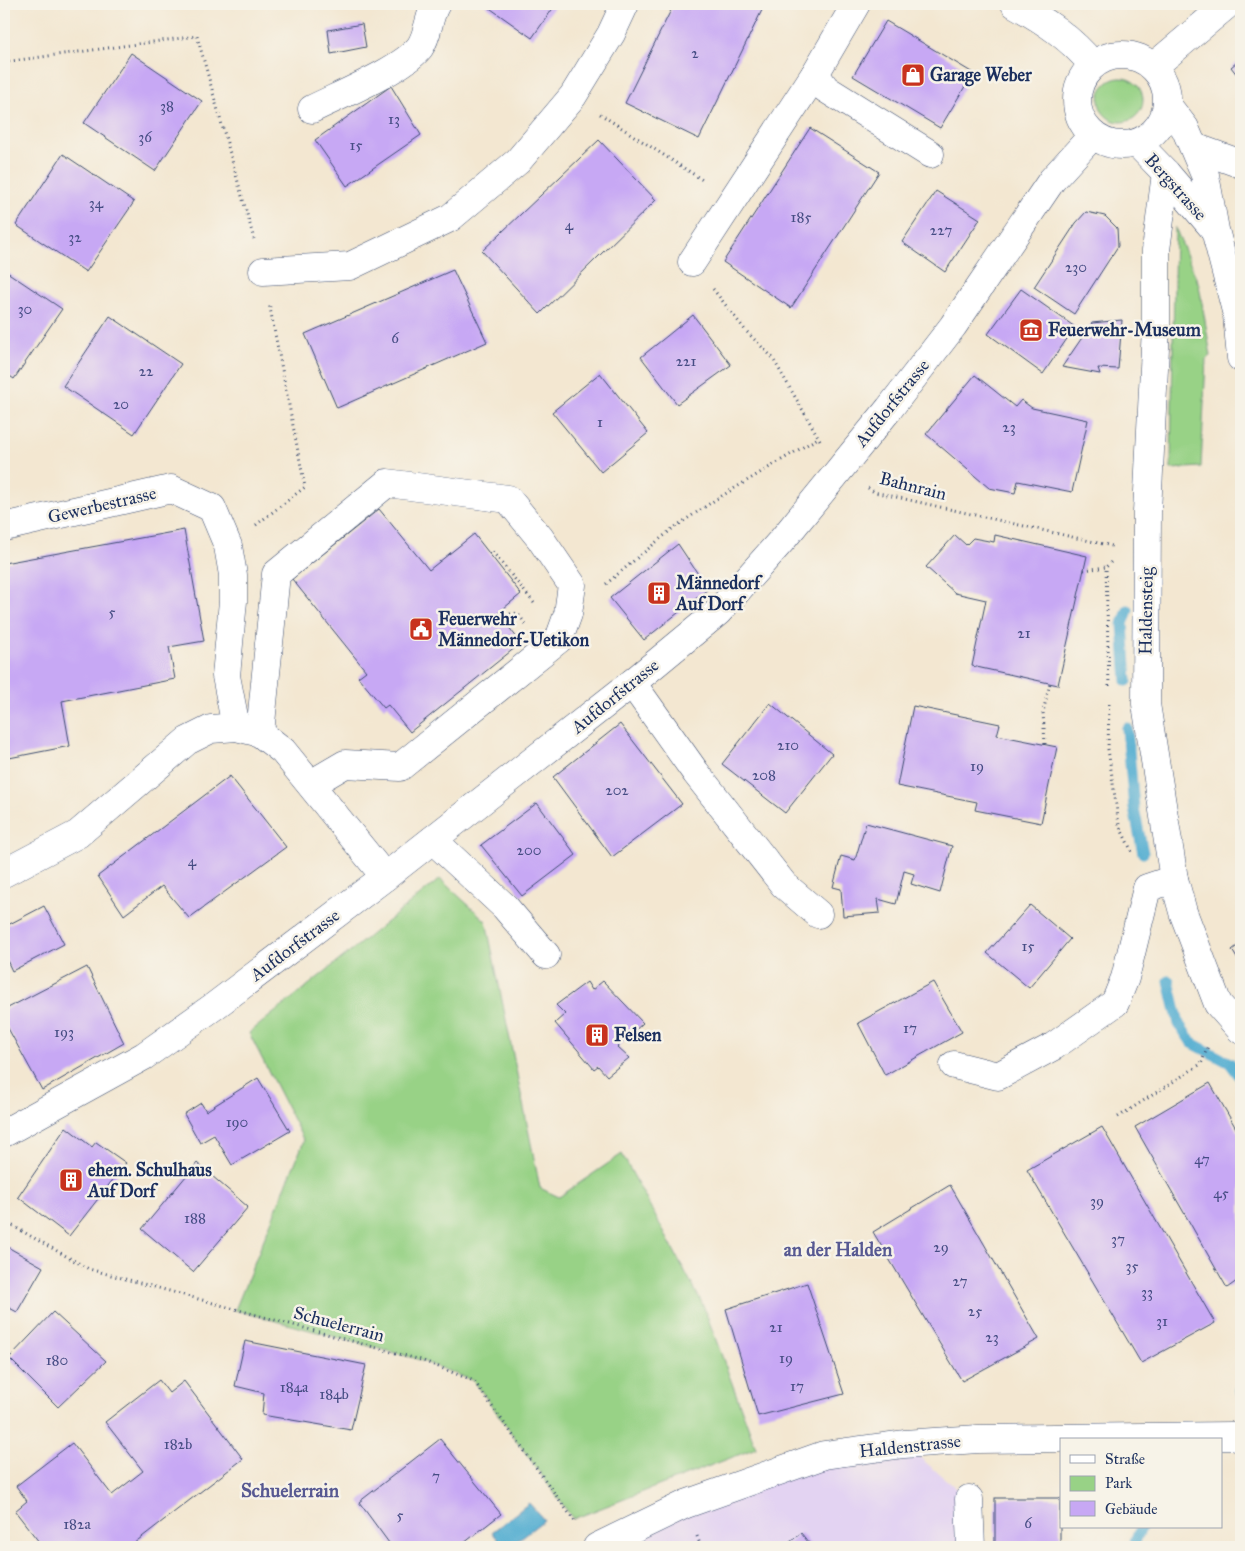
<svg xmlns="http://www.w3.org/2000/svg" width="1245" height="1551" viewBox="0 0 1245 1551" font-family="'IM FELL Great Primer',serif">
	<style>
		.built { fill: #e3d3f2 }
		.green { fill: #98d286; stroke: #5a8072 }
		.water { fill: #54aed1; stroke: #386e98 }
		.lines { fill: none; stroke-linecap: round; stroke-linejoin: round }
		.stream { stroke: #54aed1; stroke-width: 11 }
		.building { fill: #c7a8f4 }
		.minor-casing { stroke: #3b4b6f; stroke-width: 29 }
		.path { stroke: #3b4b6f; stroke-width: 3; stroke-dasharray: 1 4; stroke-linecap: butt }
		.minor { stroke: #fff; stroke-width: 28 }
		.labels { text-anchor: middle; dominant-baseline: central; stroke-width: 5; stroke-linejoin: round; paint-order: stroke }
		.number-label { font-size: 15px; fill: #464d84 }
		.poi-label { font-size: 18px; font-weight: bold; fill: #1b2f5e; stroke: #f7f3e8; text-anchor: start }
		.street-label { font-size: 18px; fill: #1b2f5e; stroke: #f7f3e8 }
		.neighbourhood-label { font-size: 19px; font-weight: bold; fill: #575992; stroke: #f7f3e8 }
	</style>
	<rect width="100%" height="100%" fill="#f7f3e8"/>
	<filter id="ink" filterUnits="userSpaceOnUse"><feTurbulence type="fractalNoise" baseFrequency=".02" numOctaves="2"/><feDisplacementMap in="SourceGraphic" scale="10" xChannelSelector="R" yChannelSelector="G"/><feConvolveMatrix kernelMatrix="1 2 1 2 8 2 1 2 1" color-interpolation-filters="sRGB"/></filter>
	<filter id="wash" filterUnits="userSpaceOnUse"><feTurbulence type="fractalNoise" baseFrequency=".0096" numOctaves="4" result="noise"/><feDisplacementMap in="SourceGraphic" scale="20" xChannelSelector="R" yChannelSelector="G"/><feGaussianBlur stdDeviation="1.12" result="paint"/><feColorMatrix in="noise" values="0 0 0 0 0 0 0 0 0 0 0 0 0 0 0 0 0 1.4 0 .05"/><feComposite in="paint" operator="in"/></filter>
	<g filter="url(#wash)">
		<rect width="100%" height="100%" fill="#f3e7d1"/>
		<!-- built -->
		<path class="built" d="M 904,1444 L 969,1499 L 971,1547 L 598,1547 L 686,1504 Z"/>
		<!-- green -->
		<g class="green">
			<circle cx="1121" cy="100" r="22"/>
			<path d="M 1175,227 L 1199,285 L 1211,356 L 1206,359 L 1201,467 L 1171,469 L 1171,463 Z"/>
			<path d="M 440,879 L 486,921 L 540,1188 L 559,1197 L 622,1154 L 703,1305 L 756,1448 L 573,1519 L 474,1381 L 414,1358 L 235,1310 L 304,1141 L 249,1033 Z"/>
		</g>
		<!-- water -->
		<path class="water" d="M 529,1503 L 544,1520 L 509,1547 L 504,1547 L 492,1532 Z"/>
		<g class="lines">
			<!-- stream -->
			<g class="stream">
				<path d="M 1127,681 L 1123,624 L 1128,610"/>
				<path d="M 1127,728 L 1134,808 L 1143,853"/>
				<path d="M 1169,981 L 1179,1024 L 1192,1043 L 1230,1063 L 1241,1078"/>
				<path d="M 1240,1390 L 1241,1389"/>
				<path d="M 1133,1547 L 1141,1527"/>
			</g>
		</g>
		<g id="blocks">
			<!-- building -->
			<g class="building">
				<path d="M 484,4 L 556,4 L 532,38 Z"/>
				<path d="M 674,4 L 765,4 L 699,139 L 625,103 Z"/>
				<path d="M 886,21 L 973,73 L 940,128 L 853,76 Z"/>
				<path d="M 362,24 L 366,47 L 331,54 L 328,30 Z"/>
				<path d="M 131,53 L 202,101 L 155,171 L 84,123 Z"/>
				<path d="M 1241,59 L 1241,80 L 1231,67 Z"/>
				<path d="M 391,86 L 421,135 L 347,186 L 315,140 Z"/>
				<path d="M 810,128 L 879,172 L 791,308 L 723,262 Z"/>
				<path d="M 599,140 L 656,200 L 540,314 L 482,251 Z"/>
				<path d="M 63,154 L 134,202 L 86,272 L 16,225 Z"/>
				<path d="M 936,191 L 980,219 L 945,272 L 902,242 Z"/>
				<path d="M 1086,212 L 1105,216 L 1117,228 L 1118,246 L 1074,314 L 1034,287 L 1076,223 Z"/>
				<path d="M 4,270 L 62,309 L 14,379 L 4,372 Z"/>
				<path d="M 453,270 L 487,342 L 337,408 L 305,334 Z"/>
				<path d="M 1021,289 L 1075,327 L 1043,374 L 988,334 Z"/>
				<path d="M 693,315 L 731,365 L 677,404 L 641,357 Z"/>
				<path d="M 110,316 L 181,364 L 134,434 L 63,386 Z"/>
				<path d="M 1122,320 L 1118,369 L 1098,368 L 1100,374 L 1062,367 L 1092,323 Z"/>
				<path d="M 600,373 L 648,433 L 601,472 L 552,412 Z"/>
				<path d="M 975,375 L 1015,407 L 1021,400 L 1032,408 L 1088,420 L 1072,492 L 1018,481 L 1015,493 L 989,488 L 926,434 Z"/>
				<path d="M 379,509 L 429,570 L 474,534 L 521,594 L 498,613 L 521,643 L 410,732 L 388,705 L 384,708 L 358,677 L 366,671 L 292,579 Z"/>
				<path d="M 184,530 L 204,641 L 169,647 L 175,679 L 62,701 L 70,746 L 4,759 L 4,563 Z"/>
				<path d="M 955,535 L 966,545 L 973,538 L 994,542 L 995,535 L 1087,556 L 1058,685 L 972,666 L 986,600 L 955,593 L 926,567 Z"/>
				<path d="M 678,544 L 708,589 L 644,640 L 610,598 Z"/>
				<path d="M 770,703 L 832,754 L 785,813 L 722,764 Z"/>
				<path d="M 913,706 L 1000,724 L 997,735 L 1057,747 L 1041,823 L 975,810 L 977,802 L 897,786 Z"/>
				<path d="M 620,724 L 682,804 L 612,857 L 553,777 Z"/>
				<path d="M 230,776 L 286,847 L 189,918 L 162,886 L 124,915 L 98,876 Z"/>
				<path d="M 537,803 L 576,855 L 522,896 L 481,845 Z"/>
				<path d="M 866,823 L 952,846 L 940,893 L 911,884 L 914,874 L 904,871 L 896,904 L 878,899 L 880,913 L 843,916 L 841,889 L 833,887 L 841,856 L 855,860 Z"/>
				<path d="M 1030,905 L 1070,939 L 1029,988 L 987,953 Z"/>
				<path d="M 44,906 L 64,944 L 12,971 L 4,954 L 4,927 Z"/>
				<path d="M 1241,943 L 1241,965 L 1232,950 Z"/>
				<path d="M 87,967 L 124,1043 L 42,1090 L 4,1021 L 4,1010 Z"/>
				<path d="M 603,981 L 643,1023 L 617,1047 L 629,1058 L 607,1076 L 598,1066 L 594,1069 L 555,1023 L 565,1014 L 556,1005 L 587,982 L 592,990 Z"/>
				<path d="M 933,982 L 962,1032 L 885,1075 L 858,1023 Z"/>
				<path d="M 258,1078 L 290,1131 L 232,1165 L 214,1135 L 200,1143 L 184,1114 L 201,1103 L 206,1111 Z"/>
				<path d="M 1210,1083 L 1241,1137 L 1241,1278 L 1227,1288 L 1135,1127 Z"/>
				<path d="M 66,1127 L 92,1147 L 96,1142 L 126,1163 L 69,1236 L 18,1197 Z"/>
				<path d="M 1102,1127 L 1215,1323 L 1141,1363 L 1027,1170 Z"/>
				<path d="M 197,1163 L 248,1207 L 193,1272 L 142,1229 Z"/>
				<path d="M 950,1185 L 1039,1339 L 962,1381 L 873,1232 Z"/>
				<path d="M 4,1245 L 43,1267 L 17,1312 L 4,1305 Z"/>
				<path d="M 807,1283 L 844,1394 L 758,1416 L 726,1309 Z"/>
				<path d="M 53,1312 L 106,1361 L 58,1407 L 9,1358 Z"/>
				<path d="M 245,1341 L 366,1365 L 351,1430 L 262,1415 L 264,1393 L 235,1386 Z"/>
				<path d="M 159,1380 L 169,1393 L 184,1381 L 243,1459 L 129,1547 L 43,1547 L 15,1511 L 27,1501 L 16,1486 L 72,1443 L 112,1495 L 143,1471 L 105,1422 Z"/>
				<path d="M 440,1439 L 501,1514 L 459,1547 L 392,1547 L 359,1502 Z"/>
				<rect x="995" y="1498" width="65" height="49"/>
				<path d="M 801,1533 L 812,1547 L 784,1547 Z"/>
			</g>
		</g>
	</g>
	<g filter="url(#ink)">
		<use href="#blocks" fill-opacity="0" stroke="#3b4b6f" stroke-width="1"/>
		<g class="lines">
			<!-- minor casing -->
			<g class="minor-casing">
				<g id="minor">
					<path d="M 1015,4 C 1045,21 1071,38 1093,65"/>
					<circle cx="1122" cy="100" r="45"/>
					<path d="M 1153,67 L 1228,4"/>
					<path d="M 815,74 L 826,89 L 930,154"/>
					<path d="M 1167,105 L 1185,128 L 1205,175 L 1215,230 L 1237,315 L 1241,358"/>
					<path d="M 312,109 C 340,95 402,70 420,47 C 429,33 428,17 436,4"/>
					<path d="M 1137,143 L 1166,173 L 1214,229"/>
					<path d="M 1194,147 L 1241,164"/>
					<path d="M 1166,173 L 1156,250 L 1156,327 L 1147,512 L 1146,704 L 1174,879 L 1183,912 L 1218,1004 L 1241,1030"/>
					<path d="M 692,262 L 815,74 L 856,4"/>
					<path d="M 263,271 L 350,266 L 450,218 L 518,161 L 573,96 L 611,34 L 625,4"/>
					<path d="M 4,527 L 171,489 L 212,508 L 228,546 L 233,575 L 233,601 L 226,676 L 236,727"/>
					<path d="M 632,683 L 696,773 L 784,885 L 818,914"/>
					<path d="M 260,733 L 276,574 L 387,483 L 508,499 L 540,538 L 572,585 L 568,614 L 559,639 L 400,767 L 345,764 L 311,784"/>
					<path d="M 433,840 L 505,907 L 546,955"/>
					<path d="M 4,873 L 78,834 L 187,741 L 211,729 L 236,727 L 260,733 L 283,751 L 385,877"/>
					<path d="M 954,1065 L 998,1076 L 1054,1046 L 1115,1003 L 1125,978 L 1147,888 L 1174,879"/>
					<path d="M 4,1133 L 144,1056 L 216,1005 L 385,877 L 632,683 L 718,612 L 783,539 L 889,409 L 953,326 L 1052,180 L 1093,135"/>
					<path d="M 969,1499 L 971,1547"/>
					<path d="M 597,1547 L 686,1504 L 824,1455 L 904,1444 L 978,1439 L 1232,1436 L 1241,1438"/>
				</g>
			</g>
			<!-- path -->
			<g class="path">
				<path d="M 4,62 L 197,36 L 254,239"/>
				<path d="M 600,114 L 704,181"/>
				<path d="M 713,289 L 746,331 L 772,357 L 820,440"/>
				<path d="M 868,488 L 874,492 L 1112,546"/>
				<path d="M 256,525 L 305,487 L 269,303"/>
				<path d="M 489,554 L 492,551 L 534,603"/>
				<path d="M 1084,570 L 1106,567"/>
				<path d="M 606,584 L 672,529 L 715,500 L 818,438"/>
				<path d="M 500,615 L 517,613 L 526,624"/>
				<path d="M 1109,686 L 1106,567 L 1113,560"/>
				<path d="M 1109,704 L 1108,749 L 1119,825 L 1133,854"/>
				<path d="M 1045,744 L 1043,712 L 1050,683"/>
				<path d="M 1118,1117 L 1201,1064 L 1208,1046"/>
				<path d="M 4,1221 L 89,1269 L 421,1360 L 474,1381 L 576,1523"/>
				<path d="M 697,1536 L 701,1547"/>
			</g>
			<!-- minor -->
			<use href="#minor" class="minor"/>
		</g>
	</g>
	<!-- icons -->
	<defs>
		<g id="shop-square" transform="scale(1.25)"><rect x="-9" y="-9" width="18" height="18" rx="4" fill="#c8321e" stroke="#f7f3e8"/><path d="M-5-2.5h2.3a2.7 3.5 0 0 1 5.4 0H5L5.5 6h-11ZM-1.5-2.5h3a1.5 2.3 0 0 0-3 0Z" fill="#fff"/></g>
		<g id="museum-square" transform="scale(1.25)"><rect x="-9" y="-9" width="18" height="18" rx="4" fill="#c8321e" stroke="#f7f3e8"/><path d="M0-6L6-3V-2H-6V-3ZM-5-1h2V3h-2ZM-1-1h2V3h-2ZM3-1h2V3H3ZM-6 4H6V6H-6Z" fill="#fff"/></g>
		<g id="building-square" transform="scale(1.25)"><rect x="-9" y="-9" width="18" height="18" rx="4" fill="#c8321e" stroke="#f7f3e8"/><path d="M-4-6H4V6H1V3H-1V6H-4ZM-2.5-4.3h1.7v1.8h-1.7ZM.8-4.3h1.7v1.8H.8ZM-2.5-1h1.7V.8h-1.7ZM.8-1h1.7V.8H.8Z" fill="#fff"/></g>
		<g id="civic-square" transform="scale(1.25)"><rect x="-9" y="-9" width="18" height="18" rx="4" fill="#c8321e" stroke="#f7f3e8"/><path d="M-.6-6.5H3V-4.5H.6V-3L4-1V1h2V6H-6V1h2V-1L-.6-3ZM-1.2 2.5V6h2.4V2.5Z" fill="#fff"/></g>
	</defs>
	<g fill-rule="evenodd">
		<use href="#shop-square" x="913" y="75"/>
		<use href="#museum-square" x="1031" y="330"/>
		<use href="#building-square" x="659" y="593"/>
		<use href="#civic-square" x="421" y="629"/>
		<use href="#building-square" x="597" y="1035"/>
		<use href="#building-square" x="71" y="1180"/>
	</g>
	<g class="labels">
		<!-- number labels -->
		<g class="number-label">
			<text x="695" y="53">2</text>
			<text x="167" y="106">38</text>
			<text x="394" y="119">13</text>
			<text x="145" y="137">36</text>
			<text x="356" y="145">15</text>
			<text x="96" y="203">34</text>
			<text x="801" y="217">185</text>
			<text x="569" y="225">4</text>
			<text x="941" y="230">227</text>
			<text x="75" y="237">32</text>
			<text x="1076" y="267">230</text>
			<text x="25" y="309">30</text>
			<text x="395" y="338">6</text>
			<text x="686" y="361">221</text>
			<text x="146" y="371">22</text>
			<text x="121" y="404">20</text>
			<text x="600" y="422">1</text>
			<text x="1009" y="427">23</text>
			<text x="112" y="612">5</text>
			<text x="1024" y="633">21</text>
			<text x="788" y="745">210</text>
			<text x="977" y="766">19</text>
			<text x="764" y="775">208</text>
			<text x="617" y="790">202</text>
			<text x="529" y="850">200</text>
			<text x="192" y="861">4</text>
			<text x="1028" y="946">15</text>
			<text x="910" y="1028">17</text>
			<text x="64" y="1032">193</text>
			<text x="237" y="1122">190</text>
			<text x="1202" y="1159">47</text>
			<text x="1221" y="1193">45</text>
			<text x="1097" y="1201">39</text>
			<text x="195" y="1218">188</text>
			<text x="1118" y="1239">37</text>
			<text x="941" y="1247">29</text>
			<text x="1132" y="1266">35</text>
			<text x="960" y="1281">27</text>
			<text x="1147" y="1292">33</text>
			<text x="975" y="1311">25</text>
			<text x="1162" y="1321">31</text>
			<text x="776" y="1327">21</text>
			<text x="992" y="1337">23</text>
			<text x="786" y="1358">19</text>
			<text x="57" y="1360">180</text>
			<text x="797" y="1386">17</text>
			<text x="294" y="1387">184a</text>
			<text x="334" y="1394">184b</text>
			<text x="178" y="1444">182b</text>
			<text x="436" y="1476">7</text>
			<text x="400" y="1515">5</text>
			<text x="1028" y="1523">6</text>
			<text x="77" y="1524">182a</text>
		</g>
		<!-- poi labels -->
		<g class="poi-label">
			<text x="930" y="75">Garage Weber</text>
			<text x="1048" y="330">Feuerwehr-Museum</text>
			<text x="676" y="583">Männedorf<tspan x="676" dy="21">Auf Dorf</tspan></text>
			<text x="438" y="619">Feuerwehr<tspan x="438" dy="21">Männedorf-Uetikon</tspan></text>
			<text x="614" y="1035">Felsen</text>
			<text x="88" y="1170">ehem. Schulhaus<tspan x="88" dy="21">Auf Dorf</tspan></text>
		</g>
		<!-- street labels -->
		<g class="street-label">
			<text transform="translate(1176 187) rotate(48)">Bergstrasse</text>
			<text transform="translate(892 403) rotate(-51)">Aufdorfstrasse</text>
			<text transform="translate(913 486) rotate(14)">Bahnrain</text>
			<text transform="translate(102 505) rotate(-13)">Gewerbestrasse</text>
			<text transform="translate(1146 611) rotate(-89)">Haldensteig</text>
			<text transform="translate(615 696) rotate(-39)">Aufdorfstrasse</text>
			<text transform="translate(295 945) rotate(-37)">Aufdorfstrasse</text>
			<text transform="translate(339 1324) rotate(15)">Schuelerrain</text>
			<text transform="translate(910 1446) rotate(-6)">Haldenstrasse</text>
		</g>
		<!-- neighbourhood labels -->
		<g class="neighbourhood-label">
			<text x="838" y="1249">an der Halden</text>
			<text x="290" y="1490">Schuelerrain</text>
		</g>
	</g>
	<!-- margin -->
	<rect width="1245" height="1551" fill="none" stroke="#f7f3e8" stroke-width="20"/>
	<!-- legend -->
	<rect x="1060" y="1438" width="162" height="90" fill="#f7f3e8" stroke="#9fa5b1"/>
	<rect x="1070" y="1455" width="25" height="8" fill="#ffffff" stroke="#9fa5b1"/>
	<text x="1105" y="1464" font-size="15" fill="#1b2f5e">Straße</text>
	<rect x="1070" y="1476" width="25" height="15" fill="#98d286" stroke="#9fa5b1"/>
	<text x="1105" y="1488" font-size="15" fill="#1b2f5e">Park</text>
	<rect x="1070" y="1501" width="25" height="15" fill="#c7a8f4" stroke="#9fa5b1"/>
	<text x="1105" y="1514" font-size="15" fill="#1b2f5e">Gebäude</text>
</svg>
